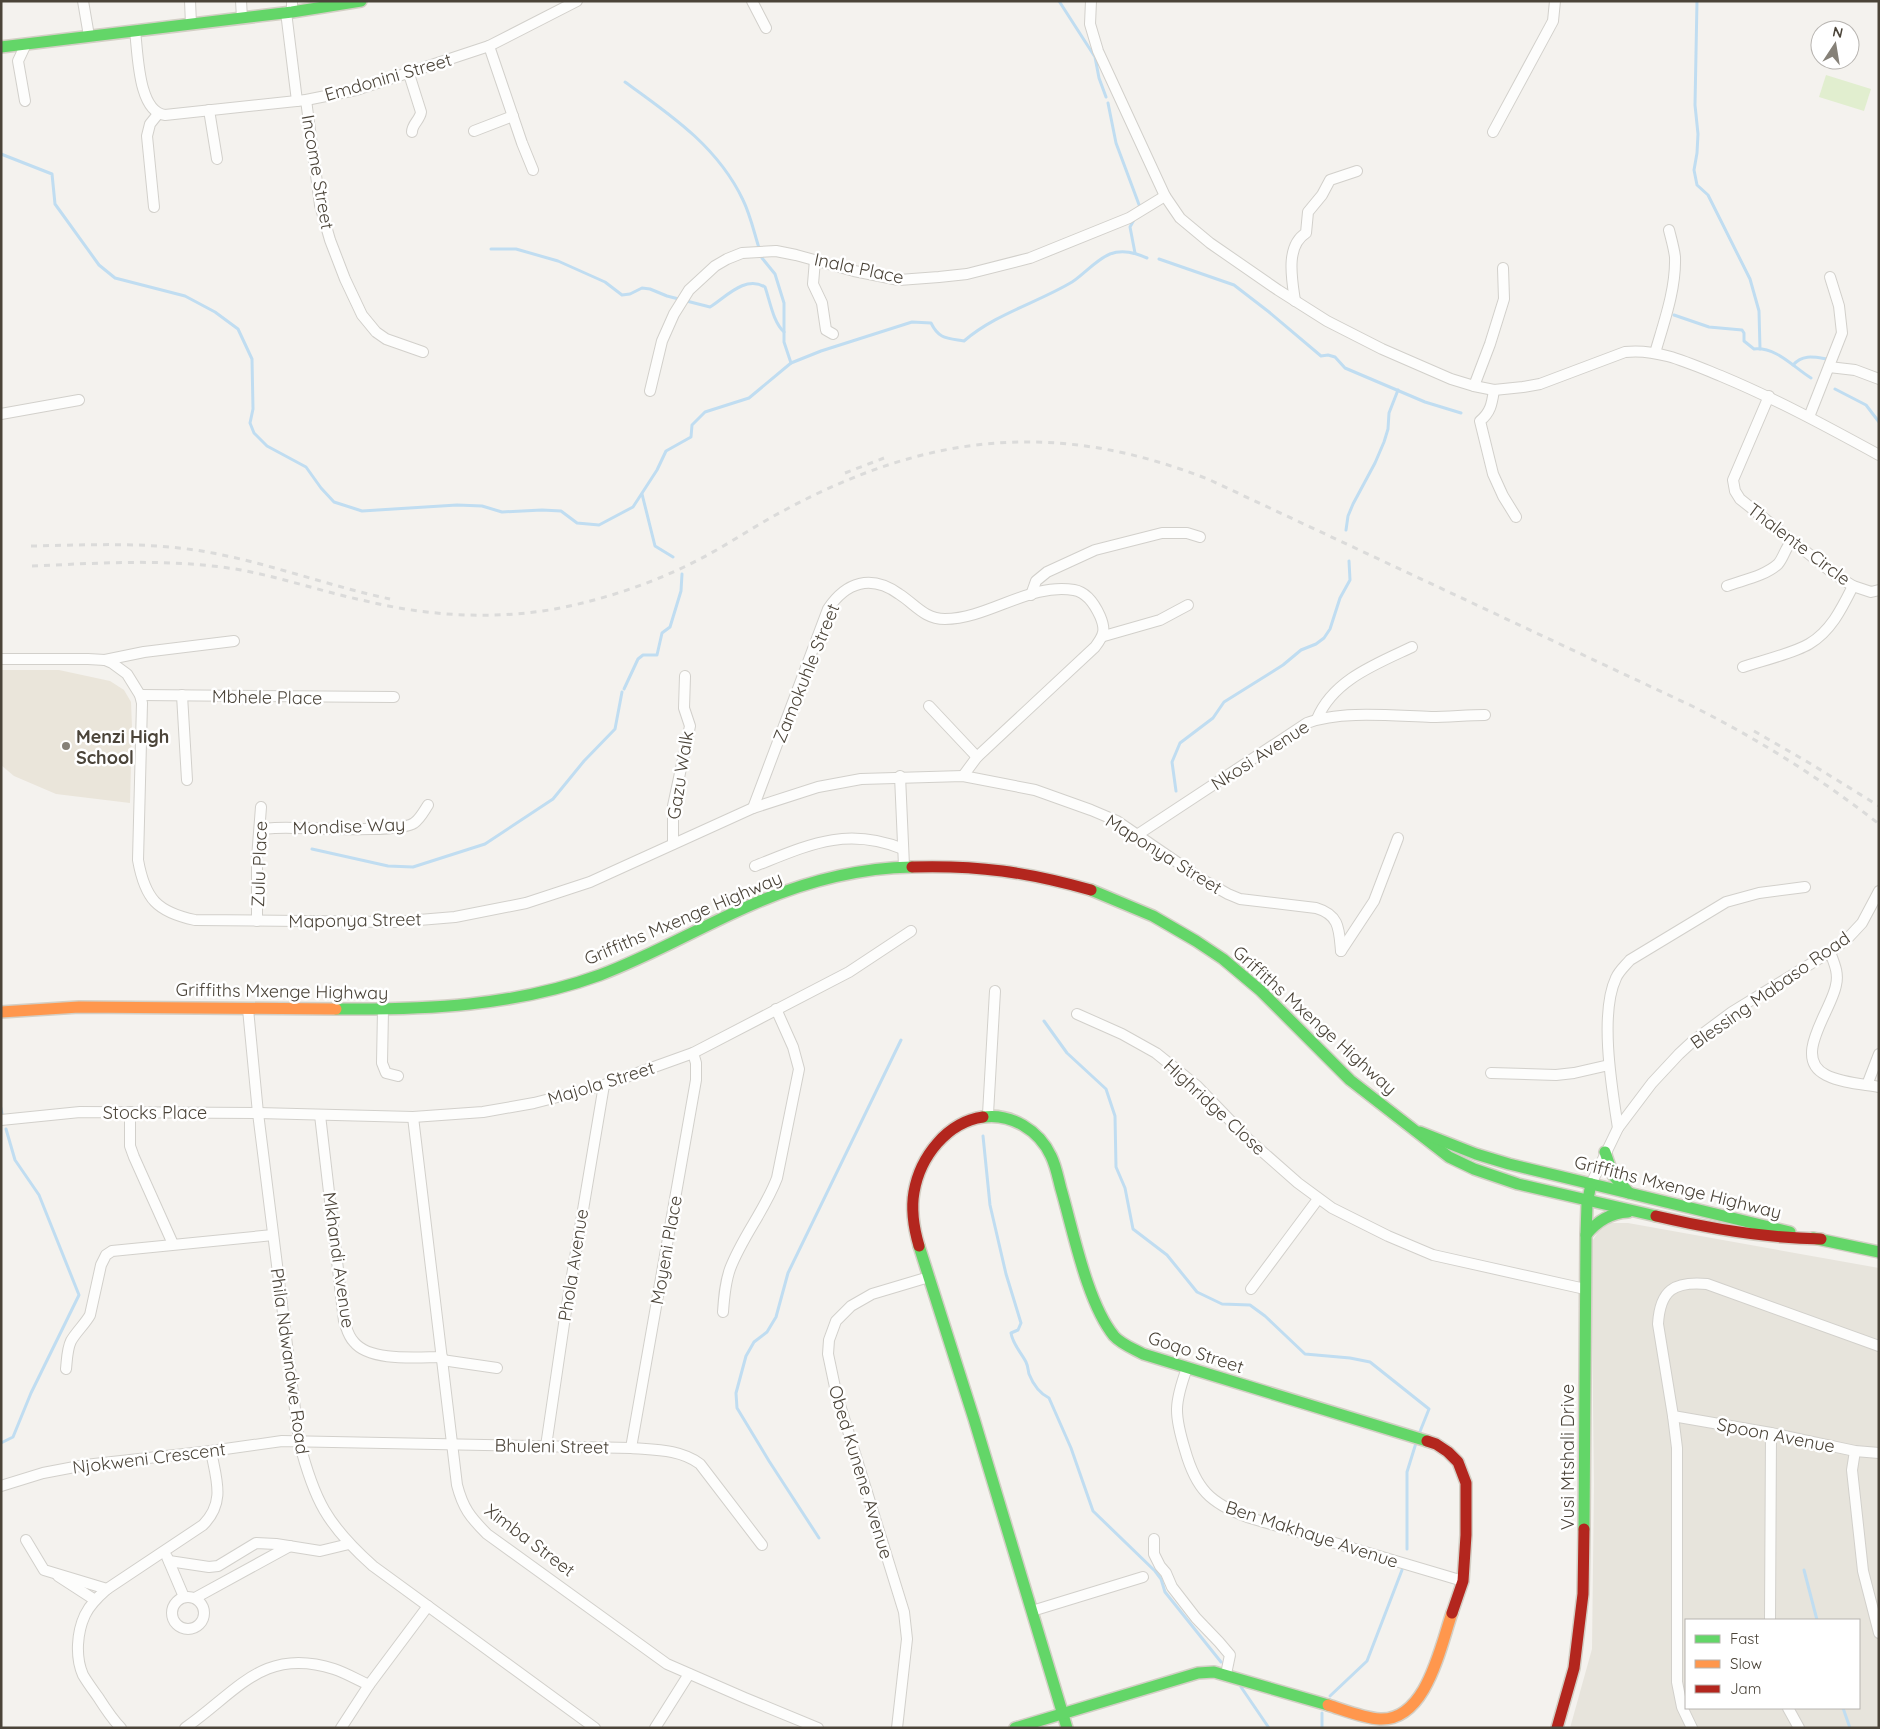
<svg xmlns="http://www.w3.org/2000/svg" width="1880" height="1729" viewBox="0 0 1880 1729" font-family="Quicksand,sans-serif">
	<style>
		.residential { fill: #e7e4dc; fill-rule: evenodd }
		.education { fill: #eae5da }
		.green { fill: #e1eecf }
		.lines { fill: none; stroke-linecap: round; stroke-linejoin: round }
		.stream { stroke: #c0ddf1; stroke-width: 3 }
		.street-casing { stroke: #d2d0cb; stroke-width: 12 }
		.fast-casing { stroke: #d3cfc5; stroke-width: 14 }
		.slow-casing { stroke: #d3cfc5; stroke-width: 14 }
		.jam-casing { stroke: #d3cfc5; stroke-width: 14 }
		.street { stroke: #fdfdfc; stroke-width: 10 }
		.fast { stroke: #63d668; stroke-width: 11 }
		.slow { stroke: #ff974d; stroke-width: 11 }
		.jam { stroke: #b3261e; stroke-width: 11 }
		.rail { stroke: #dbdbda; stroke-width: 3; stroke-dasharray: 6 6; stroke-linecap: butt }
		.poi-dot { fill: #868178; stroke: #fff; stroke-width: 2 }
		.labels { text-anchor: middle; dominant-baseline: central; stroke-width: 5; stroke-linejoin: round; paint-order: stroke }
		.street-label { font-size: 18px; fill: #4b4439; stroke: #fff }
		.poi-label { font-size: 18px; font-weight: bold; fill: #4b4439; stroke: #fff; text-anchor: start }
	</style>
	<rect width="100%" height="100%" fill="#f4f2ee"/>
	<!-- residential -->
	<path class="residential" d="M 1609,1223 L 1628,1223 L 1879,1268 L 1879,1728 L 1570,1728 L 1592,1649 L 1594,1484 L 1591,1243 L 1598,1232 ZM 1686,1620 L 1859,1620 L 1859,1708 L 1686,1708 Z"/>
	<!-- education -->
	<path class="education" d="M 1,670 L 59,670 L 110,681 L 124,690 L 131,702 L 132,727 L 130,803 L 56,794 L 14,776 L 1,765 Z"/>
	<!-- green -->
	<path class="green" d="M 1826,75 L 1871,89 L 1864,111 L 1819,97 Z"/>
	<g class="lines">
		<!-- stream -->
		<g class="stream">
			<path d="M 1059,1 L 1095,57 L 1099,78 L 1106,97"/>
			<path d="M 1697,1 L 1695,105 L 1698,134 L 1697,153 L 1694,170 L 1697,185 L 1708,195 L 1750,279 L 1759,311 L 1760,349"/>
			<path d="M 625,82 C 671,115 718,147 743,200 C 750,214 754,232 759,248"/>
			<path d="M 1108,103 L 1116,143 L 1141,210"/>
			<path d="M 1,154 L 52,174 L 55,204 L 99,265 L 115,278 L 185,296 L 215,312 L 238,329 L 252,359 L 253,409 L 250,423 L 254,433 L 267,446 L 306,467 L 321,488 L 334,502 L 362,511 L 457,505 L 482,506 L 502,512 L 542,510 L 561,511 L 577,523 L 599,525 L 633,507 L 657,470 L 666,451 L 691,437 L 692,425 L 705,412 L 749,398 L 791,363 L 821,351 L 912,322 L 931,323 C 939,339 946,338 964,341 C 995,314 1037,303 1072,282 C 1084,274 1097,259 1110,254 C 1123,249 1135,253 1147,258"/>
			<path d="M 1135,218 L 1130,227 L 1135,253"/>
			<path d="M 491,249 L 516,249 L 558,261 L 605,282 L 622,295 L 630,294 L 642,288 L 650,289 L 667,296 L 710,307 C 726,297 745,275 765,287 C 770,301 773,322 784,332"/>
			<path d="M 762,258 L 775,274 L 784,303 L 784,342 L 791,363"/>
			<path d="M 1159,259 L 1234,285 L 1269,312 L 1321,356 L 1328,355 L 1335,357 L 1345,368 L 1425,402 L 1461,413"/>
			<path d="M 1674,315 L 1709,327 L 1742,330 L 1744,333 L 1744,341 L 1754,349 C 1777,347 1793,367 1811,378"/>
			<path d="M 1793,365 C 1803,354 1814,357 1827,359"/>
			<path d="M 1835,389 L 1866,405 L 1879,422"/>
			<path d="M 642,494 L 655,546 L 673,557"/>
			<path d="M 1346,530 L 1348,516 L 1353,504 L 1375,463 L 1384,442 L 1388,429 L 1389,413 L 1398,390"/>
			<path d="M 624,689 L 638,659 L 643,655 L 657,655 L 662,633 L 670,627 L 681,591 L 682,574"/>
			<path d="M 1176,791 L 1172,762 L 1180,743 L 1213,718 L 1224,702 L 1283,665 L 1301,650 L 1316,644 L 1324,638 L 1330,629 L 1340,598 L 1350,580 L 1349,561"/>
			<path d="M 312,849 L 388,866 L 413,867 L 485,844 L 553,799 L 584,761 L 615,729 L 622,692"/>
			<path d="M 1044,1021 L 1067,1053 L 1106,1089 L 1115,1116 L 1116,1167 L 1125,1188 L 1133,1229 L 1167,1255 L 1197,1292 L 1222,1304 L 1250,1305 L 1265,1316 L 1305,1354 L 1350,1358 L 1370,1362 L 1429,1409 L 1419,1434"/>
			<path d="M 1,1108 L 2,1114"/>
			<path d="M 983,1136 L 990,1205 L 1006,1274 L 1021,1323 L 1018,1330 L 1011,1333 C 1013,1345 1021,1352 1026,1362 C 1028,1366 1028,1370 1029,1374 C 1033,1384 1039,1393 1049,1398 L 1071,1448 L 1093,1511 L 1155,1571 L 1161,1579 L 1165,1592 L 1221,1662"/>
			<path d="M 1,1443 L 13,1437 L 31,1393 L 79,1295 L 39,1195 L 15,1160 L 6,1129"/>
			<path d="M 819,1538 L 769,1461 L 737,1408 L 736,1393 L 746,1356 L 754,1342 L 767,1332 L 776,1317 L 788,1273 L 901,1040"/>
			<path d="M 1407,1549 L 1407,1472 L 1416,1443"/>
			<path d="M 1804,1570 L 1817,1620"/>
			<path d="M 1241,1687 L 1269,1728"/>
			<path d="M 1330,1696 L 1367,1661 L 1402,1570"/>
			<path d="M 1843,1708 L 1850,1728"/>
			<path d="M 1322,1713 L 1322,1728"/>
		</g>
		<!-- street casing -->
		<g class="street-casing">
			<g id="street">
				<path d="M 83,1 L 89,36"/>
				<path d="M 190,1 L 191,24"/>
				<path d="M 241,1 L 242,18"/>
				<path d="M 292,1 L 292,12"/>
				<path d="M 752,1 L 766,28"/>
				<path d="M 1091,1 L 1090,24 L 1098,51 L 1165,196 L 1180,218 L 1210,243 L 1278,290 L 1327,321 L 1382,349 L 1451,379 L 1474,386 L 1494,390 L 1523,387 L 1540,384 L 1625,352 C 1658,348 1691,364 1721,376 C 1776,399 1826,426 1879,455"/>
				<path d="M 286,12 L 297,101"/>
				<path d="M 135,31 C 138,53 138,112 165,115 L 306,100 L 356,90 L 489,46 L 577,1"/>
				<path d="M 489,46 L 522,143 L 533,170"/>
				<path d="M 409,74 L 421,112 C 420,120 412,124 412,132"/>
				<path d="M 306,100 L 320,205 L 330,240 L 345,279 L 362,315 L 376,332 L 386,339 L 423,352"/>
				<path d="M 25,101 L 18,61 L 26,44"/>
				<path d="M 209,110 L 217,159"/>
				<path d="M 474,131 L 513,116"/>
				<path d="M 1493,132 L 1553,21 L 1555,1"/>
				<path d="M 154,207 L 147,136 L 150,124 L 158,114"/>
				<path d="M 815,260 L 813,284 L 822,303 L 826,330 L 833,334"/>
				<path d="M 1295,301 C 1292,280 1285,246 1306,233 L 1308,212 L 1322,195 L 1330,180 L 1357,171"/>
				<path d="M 1655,353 C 1664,322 1676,289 1675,257 C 1674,248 1671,238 1669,230"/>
				<path d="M 1829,367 L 1855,370 L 1879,379"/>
				<path d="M 1474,386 L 1490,344 L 1504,299 L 1503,268"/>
				<path d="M 1494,390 C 1492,403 1491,412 1480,421 L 1493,474 L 1503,496 L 1516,517"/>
				<path d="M 650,391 L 662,341 L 674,314 L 689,290 L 715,266 L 727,259 L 742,253 L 776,251 L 796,255 L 854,271 L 899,280 L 939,277 L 967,274 L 1030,258 L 1129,218 L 1165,196"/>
				<path d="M 1769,396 L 1733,480 L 1735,491 L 1740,499 L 1834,574 L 1853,586 L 1871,592 L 1879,590"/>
				<path d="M 1,414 L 79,400"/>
				<path d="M 1809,417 L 1842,333 L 1839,306 L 1830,277"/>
				<path d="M 1727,586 C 1743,580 1765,576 1778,564 C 1784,557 1785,548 1792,541"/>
				<path d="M 1031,595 L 1036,581 L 1047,572 L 1095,550 L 1162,533 L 1187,533 L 1200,537"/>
				<path d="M 1104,636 L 1160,620 L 1188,605"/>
				<path d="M 1,659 L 88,659 L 105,660 L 112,663 L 127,674 L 140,695 L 142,703 L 138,860 C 145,899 157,912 195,920 L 395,922 L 455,917 L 526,903 L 590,882 L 753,808 L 818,787 L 861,779 L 963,776 L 1035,790 L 1091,810 L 1117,821 L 1203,880 L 1228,894 L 1240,899 L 1316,908 C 1340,915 1339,930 1341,951"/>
				<path d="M 105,660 L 144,652 L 234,641"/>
				<path d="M 1743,667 C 1761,661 1794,653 1809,644 C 1831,631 1842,608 1853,586"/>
				<path d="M 140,695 L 394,697"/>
				<path d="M 182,695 L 187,780"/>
				<path d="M 929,706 L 977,757"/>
				<path d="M 1317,719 C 1333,680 1376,664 1412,647"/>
				<path d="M 900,776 L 904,866"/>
				<path d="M 753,808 L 828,609 C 846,582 871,574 899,594 C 915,604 924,619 945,619 C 988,619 1031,582 1074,590 C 1086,592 1095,605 1100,616 C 1106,630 1104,635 1095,647 L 977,757 L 963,776"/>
				<path d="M 260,829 C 272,828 283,827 295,828 C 316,828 400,833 414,823 C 420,819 424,811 428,805"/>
				<path d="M 1137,835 L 1307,723 C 1340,710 1395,716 1431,717 C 1449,717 1467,715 1485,715"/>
				<path d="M 673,844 L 673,806 L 690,726 L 684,708 L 685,676"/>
				<path d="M 755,866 C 808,845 846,826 903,849"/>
				<path d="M 257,921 L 257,858 L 261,807"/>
				<path d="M 1341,951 L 1374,901 L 1398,838"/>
				<path d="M 1830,952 C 1834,963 1839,973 1836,985 C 1832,1010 1791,1058 1826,1075 C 1842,1083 1862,1084 1879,1087"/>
				<path d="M 248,1009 L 258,1113 L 299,1441 C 314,1500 327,1525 373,1566 L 595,1728"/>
				<path d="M 383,1010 L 382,1063 L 386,1073 L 398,1076"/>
				<path d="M 1077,1014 L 1122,1034 L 1156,1053 L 1197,1086 L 1248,1139 L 1298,1183 L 1332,1208 L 1388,1236 L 1433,1255 L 1585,1289"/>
				<path d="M 1491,1073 L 1556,1075 L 1574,1073 L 1609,1065"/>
				<path d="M 1867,1085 L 1879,1054"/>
				<path d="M 130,1112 L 130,1146 L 134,1157 L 173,1244"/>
				<path d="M 988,1114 L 995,991"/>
				<path d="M 320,1115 L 344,1321 C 347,1329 348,1336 354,1342 C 370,1362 418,1357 442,1357"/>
				<path d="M 413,1117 L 457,1485 C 463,1508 470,1517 487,1534 L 667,1664 L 745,1698 L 818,1728"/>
				<path d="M 1,1120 L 80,1112 L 258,1113 L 413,1117 L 483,1112 L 534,1103 L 604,1085 L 693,1053 L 849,972 L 911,931"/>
				<path d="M 1618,1128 C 1612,1089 1599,1014 1616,978 C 1619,971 1625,966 1630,960 L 1726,902 L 1759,893 L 1805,887"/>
				<path d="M 1591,1184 L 1618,1128 L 1652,1083 L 1679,1054 L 1693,1041 L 1732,1012 L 1830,952 L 1848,938 L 1862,923 L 1879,891"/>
				<path d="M 1251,1289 L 1318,1199"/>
				<path d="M 723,1312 C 724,1297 725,1283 730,1269 C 742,1237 765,1210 777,1178 L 799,1069 L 793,1047 L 776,1009"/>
				<path d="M 442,1360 L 497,1368"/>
				<path d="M 1187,1368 C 1174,1404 1174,1414 1185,1450 C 1196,1489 1210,1503 1247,1517 L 1463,1581"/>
				<path d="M 66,1369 C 67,1360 67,1349 71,1341 C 76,1332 85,1324 90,1315 L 101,1265 L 106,1255 L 112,1251 L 273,1235"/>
				<path d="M 1673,1416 L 1771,1433 L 1855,1451 L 1879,1453"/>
				<path d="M 546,1446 L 565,1317 L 604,1085"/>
				<path d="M 631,1448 L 696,1080 L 696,1063 L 693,1053"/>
				<path d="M 1855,1451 L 1852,1470 L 1863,1571 L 1879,1633"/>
				<path d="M 1,1486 L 43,1473 L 85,1465 L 211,1451 L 282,1441 L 631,1448 C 654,1450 680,1449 700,1464 L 762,1545"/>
				<path d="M 1154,1539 L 1154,1554 L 1160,1566 L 1166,1573 L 1172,1587 L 1196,1618 L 1219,1642 L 1230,1655 L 1226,1674"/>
				<path d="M 26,1540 L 44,1570 L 107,1589"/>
				<path d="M 167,1557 L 184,1597"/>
				<path d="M 169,1561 L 209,1567 L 218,1566 L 256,1543 L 276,1544 L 320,1551 L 349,1544"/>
				<path d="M 58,1576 L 95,1600"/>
				<circle cx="188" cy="1613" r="16"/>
				<path d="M 195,1598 L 290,1546"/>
				<path d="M 1032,1611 L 1143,1577"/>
				<path d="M 1770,1620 L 1771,1433"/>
				<path d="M 1788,1708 L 1799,1728"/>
				<path d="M 121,1728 C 112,1719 105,1708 98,1697 C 93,1690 87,1682 83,1675 C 75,1657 77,1632 85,1615 C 90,1604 99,1596 107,1589 L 203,1525 C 226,1502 216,1479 211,1451"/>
				<path d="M 185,1728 C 237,1692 263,1646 334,1669 C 346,1673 358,1680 369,1685"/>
				<path d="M 341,1728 L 369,1685 L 428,1606"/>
				<path d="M 655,1728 L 689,1674"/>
				<path d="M 897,1728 L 907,1639 L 904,1612 L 836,1392 L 828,1354 L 829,1340 L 836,1321 L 851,1306 L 872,1294 L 929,1277"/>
				<path d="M 1692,1728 L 1682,1707 L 1677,1682 L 1677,1448 L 1673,1416 L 1658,1324 C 1660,1290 1674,1281 1707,1284 L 1879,1346"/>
			</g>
		</g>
		<!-- fast casing -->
		<g class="fast-casing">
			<g id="fast">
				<path d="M 1,47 L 292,12 L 361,1"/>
				<path d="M 1091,890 L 1153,916 L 1196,941 L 1223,959 L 1261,991 L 1350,1080 L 1449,1157 L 1474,1169 L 1518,1184 L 1656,1216"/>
				<path d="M 336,1009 C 426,1010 515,1006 600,975 C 653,955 700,927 751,905 C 801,883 858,868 912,867"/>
				<path d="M 983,1117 C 1011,1113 1039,1130 1051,1156 C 1056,1166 1058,1178 1061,1189 C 1073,1230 1087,1303 1114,1336 C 1121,1344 1134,1349 1143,1354 L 1427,1441"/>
				<path d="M 1420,1132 L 1476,1154 L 1509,1164 L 1790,1232"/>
				<path d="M 1605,1152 L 1613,1175 L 1629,1193"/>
				<path d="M 1586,1235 C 1597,1221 1610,1213 1628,1212"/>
				<path d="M 1813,1238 L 1879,1252"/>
				<path d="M 919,1246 L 974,1419 L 1067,1728"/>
				<path d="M 1584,1529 L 1586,1235 L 1587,1204 L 1591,1184"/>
				<path d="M 1015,1728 L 1198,1673 L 1214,1672 L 1328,1705"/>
			</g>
		</g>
		<!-- slow casing -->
		<g class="slow-casing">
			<g id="slow">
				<path d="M 1,1012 L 79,1007 L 336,1009"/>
				<path d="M 1328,1705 C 1344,1710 1363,1718 1380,1719 C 1426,1721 1440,1648 1452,1613"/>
			</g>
		</g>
		<!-- jam casing -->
		<g class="jam-casing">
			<g id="jam">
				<path d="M 912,867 C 978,865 1027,872 1091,890"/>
				<path d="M 1656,1216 C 1711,1229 1765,1238 1821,1239"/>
				<path d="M 919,1246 C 914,1229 911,1209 914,1192 C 920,1157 947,1122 983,1117"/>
				<path d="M 1427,1441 L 1436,1444 L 1448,1452 L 1458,1462 L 1466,1483 L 1466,1535 L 1463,1581 L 1452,1613"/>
				<path d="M 1557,1728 L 1574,1668 L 1583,1594 L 1584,1529"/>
			</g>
		</g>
		<!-- street -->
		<use href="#street" class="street"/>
		<!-- fast -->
		<use href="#fast" class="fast"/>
		<!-- slow -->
		<use href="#slow" class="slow"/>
		<!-- jam -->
		<use href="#jam" class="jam"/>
		<!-- rail -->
		<g class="rail">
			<path d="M 845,473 L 884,458"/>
			<path d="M 31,546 C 86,545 141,542 195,550 C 261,560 324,585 390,599"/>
			<path d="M 32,566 C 102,563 172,558 241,570 C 283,578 324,592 366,601 C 427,616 493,620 555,609 C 606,599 654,583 700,559 C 729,544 756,525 785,510 C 928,433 1057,419 1210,480 L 1692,706 C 1758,739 1820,778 1879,824"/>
			<path d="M 1754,731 L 1811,764 L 1879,806"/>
		</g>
	</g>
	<!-- markers -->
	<circle class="poi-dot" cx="66" cy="746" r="5"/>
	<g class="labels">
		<!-- street labels -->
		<g class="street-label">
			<text transform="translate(388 77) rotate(-16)">Emdonini Street</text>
			<text transform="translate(318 172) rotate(80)">Income Street</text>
			<text transform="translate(859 268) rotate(12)">Inala Place</text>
			<text transform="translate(1799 544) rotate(37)">Thalente Circle</text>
			<text transform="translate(806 673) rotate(-68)">Zamokuhle Street</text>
			<text transform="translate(267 697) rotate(1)">Mbhele Place</text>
			<text transform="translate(1260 755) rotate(-33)">Nkosi Avenue</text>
			<text transform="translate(680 775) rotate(-81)">Gazu Walk</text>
			<text transform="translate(349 826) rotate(-2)">Mondise Way</text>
			<text transform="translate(1164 854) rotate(32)">Maponya Street</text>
			<text transform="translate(259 864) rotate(-88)">Zulu Place</text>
			<text transform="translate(683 918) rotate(-23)">Griffiths Mxenge Highway</text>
			<text transform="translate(355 920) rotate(-1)">Maponya Street</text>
			<text transform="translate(1770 990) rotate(-35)">Blessing Mabaso Road</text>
			<text transform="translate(282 991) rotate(1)">Griffiths Mxenge Highway</text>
			<text transform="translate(1315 1020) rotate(42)">Griffiths Mxenge Highway</text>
			<text transform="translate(601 1083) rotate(-17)">Majola Street</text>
			<text transform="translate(1215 1107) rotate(43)">Highridge Close</text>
			<text x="155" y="1112">Stocks Place</text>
			<text transform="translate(1678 1187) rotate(14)">Griffiths Mxenge Highway</text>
			<text transform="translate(666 1250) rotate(-80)">Moyeni Place</text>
			<text transform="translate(339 1260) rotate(82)">Mkhandi Avenue</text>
			<text transform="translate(573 1265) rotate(-81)">Phola Avenue</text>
			<text transform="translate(1196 1352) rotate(18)">Goqo Street</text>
			<text transform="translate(290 1361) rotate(82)">Phila Ndwandwe Road</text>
			<text transform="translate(1776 1435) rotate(11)">Spoon Avenue</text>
			<text transform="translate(552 1446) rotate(1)">Bhuleni Street</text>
			<text transform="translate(1567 1457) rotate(-90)">Vusi Mtshali Drive</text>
			<text transform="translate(149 1458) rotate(-7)">Njokweni Crescent</text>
			<text transform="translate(861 1472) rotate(73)">Obed Kunene Avenue</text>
			<text transform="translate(1312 1534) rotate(18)">Ben Makhaye Avenue</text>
			<text transform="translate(530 1540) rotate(37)">Ximba Street</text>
		</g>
		<!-- poi labels -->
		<g class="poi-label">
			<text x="76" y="736">Menzi High<tspan x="76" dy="21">School</tspan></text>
		</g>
	</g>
	<!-- border -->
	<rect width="1880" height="1729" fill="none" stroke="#4b4439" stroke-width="5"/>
	<!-- legend -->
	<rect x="1685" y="1619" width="175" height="90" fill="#ffffff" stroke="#b7b4b0"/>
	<rect x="1695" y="1635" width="25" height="8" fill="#63d668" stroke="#b7b4b0"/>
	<text x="1730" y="1644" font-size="15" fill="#4b4439">Fast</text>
	<rect x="1695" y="1660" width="25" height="8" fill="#ff974d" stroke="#b7b4b0"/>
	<text x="1730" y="1669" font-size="15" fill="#4b4439">Slow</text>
	<rect x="1695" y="1685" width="25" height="8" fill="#b3261e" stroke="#b7b4b0"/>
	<text x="1730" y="1694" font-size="15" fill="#4b4439">Jam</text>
	<!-- north arrow -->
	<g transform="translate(1835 45) rotate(12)"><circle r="24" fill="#ffffff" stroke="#b7b4b0"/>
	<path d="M0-4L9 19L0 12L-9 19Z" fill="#868178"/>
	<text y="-8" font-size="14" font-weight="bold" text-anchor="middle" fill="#4b4439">N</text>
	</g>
</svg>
